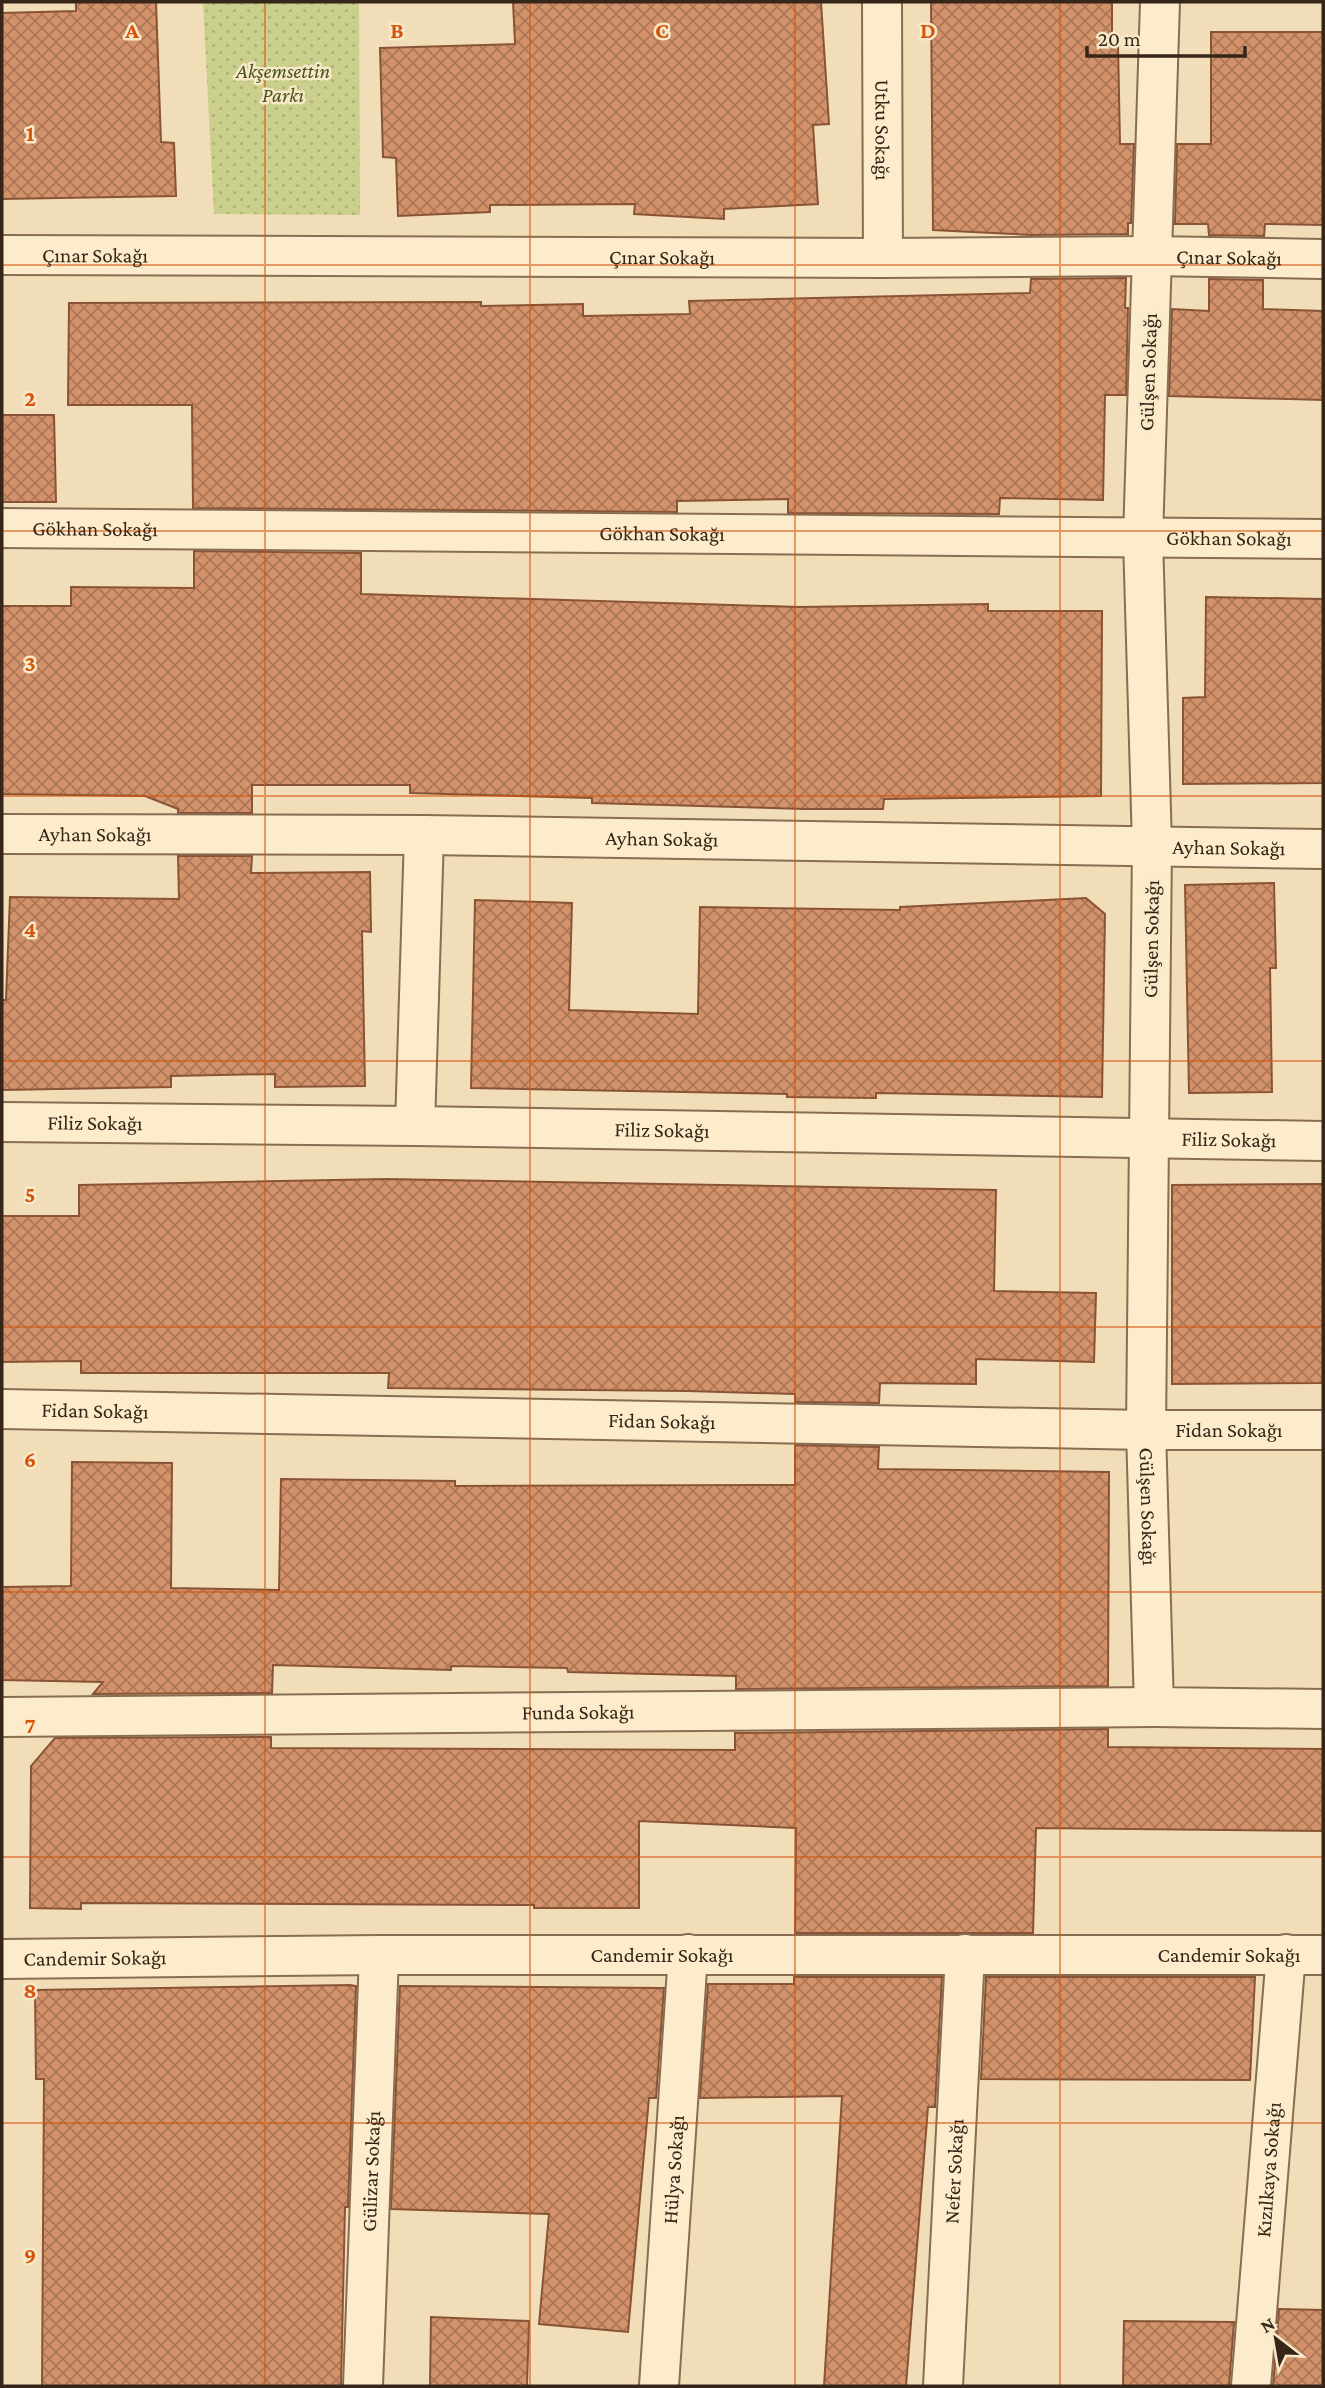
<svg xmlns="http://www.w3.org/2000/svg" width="1325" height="2388" viewBox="0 0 1325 2388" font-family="'Crimson Pro',serif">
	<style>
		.park { fill: url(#park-dots) }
		.building { fill: url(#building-cross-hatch); stroke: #895436; stroke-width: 2 }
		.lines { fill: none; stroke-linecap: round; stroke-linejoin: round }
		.minor-casing { stroke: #886d52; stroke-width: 42 }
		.minor { stroke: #fceccb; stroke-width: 38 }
		.grid { fill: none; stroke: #d6540d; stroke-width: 2; stroke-opacity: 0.55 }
		.labels { text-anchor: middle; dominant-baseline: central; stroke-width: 5; stroke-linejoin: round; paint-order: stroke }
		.park-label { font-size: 21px; font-style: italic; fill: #48541d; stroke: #f8e9c8 }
		.street-label { font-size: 21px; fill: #362619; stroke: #f8e9c8 }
		.grid-label { font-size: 23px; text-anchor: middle; font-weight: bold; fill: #d6540d; stroke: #f8e9c8; stroke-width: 5; stroke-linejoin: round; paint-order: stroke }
	</style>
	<defs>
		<pattern id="park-dots" width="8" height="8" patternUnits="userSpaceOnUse" patternTransform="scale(1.75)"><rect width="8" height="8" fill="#cacf8c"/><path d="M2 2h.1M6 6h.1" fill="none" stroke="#aeb278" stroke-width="1.8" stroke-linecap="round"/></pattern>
		<pattern id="building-cross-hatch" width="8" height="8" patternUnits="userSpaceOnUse" patternTransform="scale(1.75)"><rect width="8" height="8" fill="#d3926a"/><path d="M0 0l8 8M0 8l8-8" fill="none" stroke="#ac7756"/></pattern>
	</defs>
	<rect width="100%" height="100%" fill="#f1deb8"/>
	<!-- park -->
	<path class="park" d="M 203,2 L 359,2 L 360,215 L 214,214 Z"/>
	<!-- building -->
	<g class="building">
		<path d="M 76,2 L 156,2 L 161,142 L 174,143 L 176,196 L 2,199 L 2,13 L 76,11 Z"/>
		<path d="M 513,2 L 821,2 L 829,124 L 813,125 L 818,204 L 724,209 L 724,219 L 634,214 L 635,204 L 490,205 L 490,212 L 398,216 L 396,158 L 383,157 L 380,48 L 515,44 Z"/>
		<path d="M 931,2 L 1112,2 L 1112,45 L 1118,45 L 1120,144 L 1134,144 L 1131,223 L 1128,223 L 1128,234 L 1031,235 L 933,230 Z"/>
		<path d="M 1211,32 L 1323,32 L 1323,225 L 1265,224 L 1264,236 L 1209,235 L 1208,224 L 1175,224 L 1177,144 L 1211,144 Z"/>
		<path d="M 1126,278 L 1125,308 L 1128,308 L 1126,395 L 1105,395 L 1103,500 L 1000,498 L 999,514 L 788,513 L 788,499 L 677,501 L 677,512 L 193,508 L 192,405 L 68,405 L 69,303 L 481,302 L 481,306 L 583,304 L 583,316 L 690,314 L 689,301 L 1030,293 L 1031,279 Z"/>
		<path d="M 1209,279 L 1263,280 L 1263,309 L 1323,311 L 1323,400 L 1169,396 L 1172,309 L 1209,311 Z"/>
		<path d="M 2,415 L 54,415 L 56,502 L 2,502 Z"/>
		<path d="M 194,551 L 361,553 L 361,594 L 800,607 L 988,604 L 988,611 L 1102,611 L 1101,796 L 884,799 L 883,809 L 805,809 L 592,803 L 592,798 L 410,793 L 410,785 L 252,785 L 252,813 L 178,813 L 178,809 L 145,796 L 2,794 L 2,606 L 71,606 L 71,587 L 194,588 Z"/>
		<path d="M 1206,597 L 1323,599 L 1323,783 L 1183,784 L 1183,698 L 1205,697 Z"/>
		<path d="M 178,856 L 252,856 L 251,873 L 370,872 L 371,932 L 362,931 L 365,1086 L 275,1087 L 275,1074 L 171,1076 L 171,1087 L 2,1090 L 2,1000 L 6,1000 L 10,897 L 179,899 Z"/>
		<path d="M 1274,883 L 1276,968 L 1270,968 L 1272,1092 L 1189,1093 L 1185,885 Z"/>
		<path d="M 1086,898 L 1105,914 L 1102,1097 L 876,1093 L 876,1098 L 787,1097 L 787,1094 L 471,1088 L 475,900 L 572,903 L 569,1010 L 698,1014 L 700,907 L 900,910 L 900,907 Z"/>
		<path d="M 386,1179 L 996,1190 L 994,1291 L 1096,1293 L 1094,1362 L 976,1359 L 976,1384 L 880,1383 L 879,1403 L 795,1402 L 795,1394 L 687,1391 L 388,1388 L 389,1373 L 81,1373 L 81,1361 L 2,1362 L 2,1216 L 79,1216 L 79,1185 Z"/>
		<path d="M 1323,1184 L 1323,1383 L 1172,1384 L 1172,1185 Z"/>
		<path d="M 795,1445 L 879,1447 L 878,1469 L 1109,1472 L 1108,1686 L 736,1689 L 736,1676 L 568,1672 L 567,1668 L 451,1666 L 451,1670 L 273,1665 L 272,1693 L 93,1694 L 103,1682 L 2,1680 L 2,1587 L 71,1586 L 72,1462 L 172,1463 L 171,1588 L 279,1590 L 281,1479 L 455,1481 L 455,1486 L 795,1485 Z"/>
		<path d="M 1108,1729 L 1108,1747 L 1323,1749 L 1323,1831 L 1036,1828 L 1033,1933 L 795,1933 L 796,1828 L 639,1821 L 639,1908 L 534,1908 L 534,1905 L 81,1903 L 81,1909 L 30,1908 L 31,1766 L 55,1738 L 271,1737 L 271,1748 L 735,1750 L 735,1733 Z"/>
		<path d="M 794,1977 L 942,1977 L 935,2107 L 928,2107 L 906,2386 L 824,2386 L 842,2096 L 700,2098 L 708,1984 L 794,1984 Z"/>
		<path d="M 986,1977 L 1255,1977 L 1250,2080 L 981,2079 Z"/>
		<path d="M 350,1985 L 356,1986 L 348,2207 L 345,2207 L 341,2386 L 42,2386 L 44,2079 L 36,2079 L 35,1990 Z"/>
		<path d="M 400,1986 L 664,1988 L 656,2098 L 649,2098 L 628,2332 L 539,2324 L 549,2214 L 391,2209 Z"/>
		<path d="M 1279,2309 L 1323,2310 L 1323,2386 L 1273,2386 Z"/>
		<path d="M 431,2317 L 529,2321 L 527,2386 L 430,2386 Z"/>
		<path d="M 1124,2321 L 1234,2322 L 1229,2386 L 1123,2386 Z"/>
	</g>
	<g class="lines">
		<!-- minor casing -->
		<g class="minor-casing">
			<g id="minor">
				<path id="s1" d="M 882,2 L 883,258"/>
				<path id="s2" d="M 1160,2 L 1143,538 L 1152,845 L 1146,1430 L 1154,1707 L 1323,1709"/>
				<path id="s3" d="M 2,255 L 883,258 L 1151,256 L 1323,259"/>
				<path id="s4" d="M 2,528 L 1323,539"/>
				<path id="s5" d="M 2,834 L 424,835 L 1323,849"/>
				<path id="s6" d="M 2,1122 L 415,1126 L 1323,1141"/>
				<path d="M 415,1126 L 424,835"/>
				<path id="s7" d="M 2,1409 L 1146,1430 L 1323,1430"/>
				<path id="s8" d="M 2,1717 L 1154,1707"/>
				<path id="s9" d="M 2,1959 L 379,1955 L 1323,1955"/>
				<path id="s10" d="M 363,2386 L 379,1955"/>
				<path id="s11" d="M 659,2386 L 688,1954"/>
				<path id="s12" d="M 943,2386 L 965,1954"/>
				<path id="s13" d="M 1251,2386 L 1286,1954"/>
			</g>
		</g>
		<!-- minor -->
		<use href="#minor" class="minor"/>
	</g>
	<!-- grid -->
	<path class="grid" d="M 265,2 L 265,2386M 530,2 L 530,2386M 795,2 L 795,2386M 1060,2 L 1060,2386M 2,265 L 1323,265M 2,531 L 1323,531M 2,796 L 1323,796M 2,1061 L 1323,1061M 2,1327 L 1323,1327M 2,1592 L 1323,1592M 2,1857 L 1323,1857M 2,2123 L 1323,2123"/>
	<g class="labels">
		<!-- park labels -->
		<g class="park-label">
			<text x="283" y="71">Akşemsettin<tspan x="283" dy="24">Parkı</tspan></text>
		</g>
		<!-- street labels -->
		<g class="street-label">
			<text stroke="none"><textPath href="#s1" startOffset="128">Utku Sokağı</textPath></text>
			<text stroke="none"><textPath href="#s3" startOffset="93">Çınar Sokağı</textPath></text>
			<text stroke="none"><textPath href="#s3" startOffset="660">Çınar Sokağı</textPath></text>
			<text stroke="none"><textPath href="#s3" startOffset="1227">Çınar Sokağı</textPath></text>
			<text transform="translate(1148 372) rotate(-88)">Gülşen Sokağı</text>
			<text stroke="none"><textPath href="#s4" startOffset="93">Gökhan Sokağı</textPath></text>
			<text stroke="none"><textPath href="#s4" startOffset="660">Gökhan Sokağı</textPath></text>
			<text stroke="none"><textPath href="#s4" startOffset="1227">Gökhan Sokağı</textPath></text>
			<text stroke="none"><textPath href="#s5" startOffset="93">Ayhan Sokağı</textPath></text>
			<text stroke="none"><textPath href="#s5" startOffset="660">Ayhan Sokağı</textPath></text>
			<text stroke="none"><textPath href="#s5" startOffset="1227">Ayhan Sokağı</textPath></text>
			<text transform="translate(1151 939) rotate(-89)">Gülşen Sokağı</text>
			<text stroke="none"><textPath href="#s6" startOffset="93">Filiz Sokağı</textPath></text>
			<text stroke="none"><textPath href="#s6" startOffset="660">Filiz Sokağı</textPath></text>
			<text stroke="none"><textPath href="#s6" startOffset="1227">Filiz Sokağı</textPath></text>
			<text stroke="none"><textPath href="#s7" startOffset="93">Fidan Sokağı</textPath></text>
			<text stroke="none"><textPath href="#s7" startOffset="660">Fidan Sokağı</textPath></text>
			<text stroke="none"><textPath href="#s7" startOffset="1227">Fidan Sokağı</textPath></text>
			<text stroke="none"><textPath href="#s2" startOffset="1505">Gülşen Sokağı</textPath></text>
			<text stroke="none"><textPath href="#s8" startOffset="576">Funda Sokağı</textPath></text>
			<text stroke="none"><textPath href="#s9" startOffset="1227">Candemir Sokağı</textPath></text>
			<text stroke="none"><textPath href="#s9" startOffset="660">Candemir Sokağı</textPath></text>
			<text stroke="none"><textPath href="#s9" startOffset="93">Candemir Sokağı</textPath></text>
			<text stroke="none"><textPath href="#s11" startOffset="217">Hülya Sokağı</textPath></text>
			<text stroke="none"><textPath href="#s12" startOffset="215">Nefer Sokağı</textPath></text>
			<text stroke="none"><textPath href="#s13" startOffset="217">Kızılkaya Sokağı</textPath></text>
			<text stroke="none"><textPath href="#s10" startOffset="215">Gülizar Sokağı</textPath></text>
		</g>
	</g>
	<g class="grid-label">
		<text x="132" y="38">A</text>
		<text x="397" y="38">B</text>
		<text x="662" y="38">C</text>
		<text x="928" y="38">D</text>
		<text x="30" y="141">1</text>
		<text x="30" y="406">2</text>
		<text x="30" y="671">3</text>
		<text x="30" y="937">4</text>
		<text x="30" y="1202">5</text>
		<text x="30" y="1467">6</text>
		<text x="30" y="1733">7</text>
		<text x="30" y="1998">8</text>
		<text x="30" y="2263">9</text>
	</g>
	<!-- border -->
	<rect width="1325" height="2388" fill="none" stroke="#362619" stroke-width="7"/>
	<!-- north arrow -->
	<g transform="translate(1276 2339) rotate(329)" stroke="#f8e9c8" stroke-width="5" paint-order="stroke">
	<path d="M0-5L12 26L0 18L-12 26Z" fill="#362619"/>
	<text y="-10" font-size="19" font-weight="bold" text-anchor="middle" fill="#362619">N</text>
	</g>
	<!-- scale -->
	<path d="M1087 46v10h158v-10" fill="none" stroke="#362619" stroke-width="3.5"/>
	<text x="1098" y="46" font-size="21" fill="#362619" stroke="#f8e9c8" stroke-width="5" paint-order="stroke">20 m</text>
</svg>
